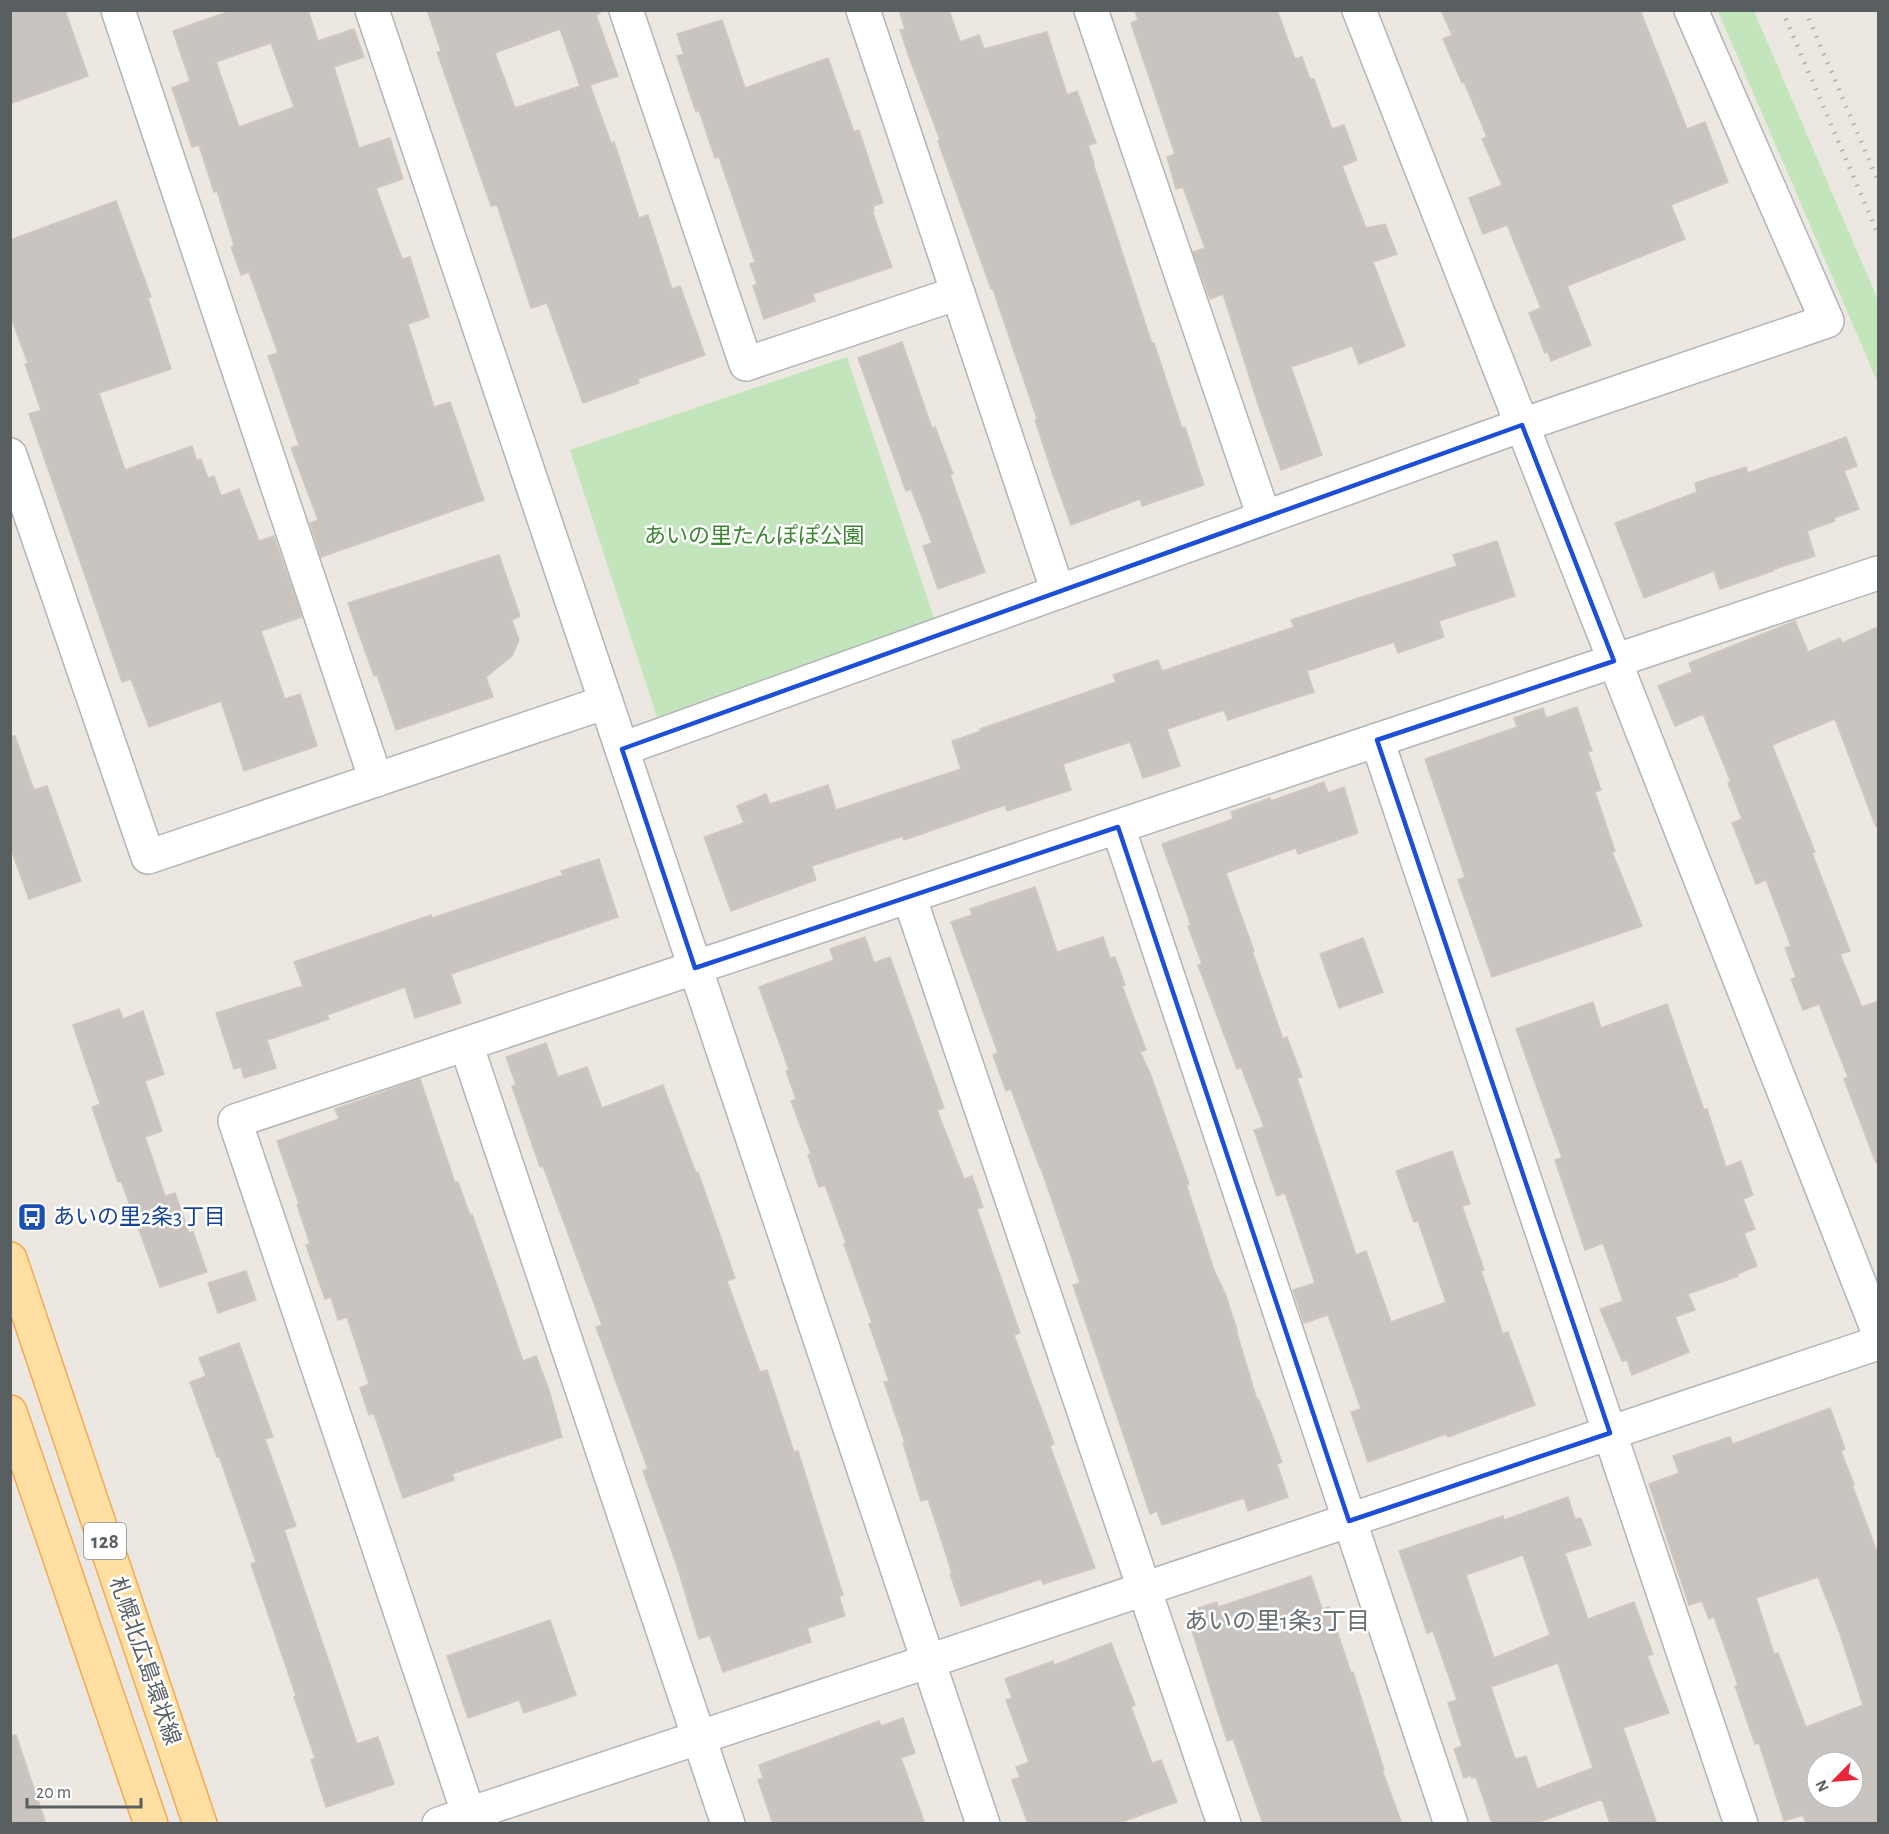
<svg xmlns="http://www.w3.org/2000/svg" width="1889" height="1834" viewBox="0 0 1889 1834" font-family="'Alegreya Sans','Noto Sans JP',sans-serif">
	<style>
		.green { fill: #c2e5bb }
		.building { fill: #c9c4bf; stroke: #d1c8be; stroke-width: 1.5; fill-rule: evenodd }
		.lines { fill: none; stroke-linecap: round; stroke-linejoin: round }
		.minor-casing { stroke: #b1b5b8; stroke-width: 36 }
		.tertiary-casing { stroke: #b1b5b8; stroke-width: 36 }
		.primary-casing { stroke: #f4a951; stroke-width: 36 }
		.minor { stroke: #fff; stroke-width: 33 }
		.tertiary { stroke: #fff; stroke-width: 33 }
		.primary { stroke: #ffdfa2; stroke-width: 33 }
		.rail { stroke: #afb0b1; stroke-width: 4.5; stroke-dasharray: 1.5 8; stroke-linecap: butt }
		.marked { fill: none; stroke: #1d4ed8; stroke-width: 4.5; stroke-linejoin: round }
		.labels { text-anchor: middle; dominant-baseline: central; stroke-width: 5; stroke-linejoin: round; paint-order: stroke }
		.shield { fill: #fff; stroke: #8b8e90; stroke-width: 1.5 }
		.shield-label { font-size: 21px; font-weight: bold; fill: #595e61 }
		.park-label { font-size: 22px; fill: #3e8633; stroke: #fff }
		.transit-label { font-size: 22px; fill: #164399; stroke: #fff; text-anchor: start }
		.street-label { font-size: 22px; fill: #595e61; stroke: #fff }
		.neighbourhood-label { font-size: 24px; fill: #697073; stroke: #fff }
	</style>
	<rect width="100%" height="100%" fill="#ece7e0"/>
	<!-- green -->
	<g class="green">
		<path d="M 1718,11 L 1754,11 L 1878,300 L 1878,383 Z"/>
		<path d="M 847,357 L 935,621 L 657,717 L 570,450 Z"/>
	</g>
	<!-- building -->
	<g class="building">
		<path d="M 10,10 L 65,10 L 88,76 L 10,104 Z"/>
		<path d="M 233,10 L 308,10 L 318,41 L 354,29 L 364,57 L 334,67 L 359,148 L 390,138 L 403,179 L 376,188 L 402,259 L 410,257 L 429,317 L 408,324 L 434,407 L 450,402 L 484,500 L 321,557 L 310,523 L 318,520 L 291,448 L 299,445 L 268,356 L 278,353 L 249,272 L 241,275 L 231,247 L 234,245 L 217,191 L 214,192 L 199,145 L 192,147 L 172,88 L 190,81 L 173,31 ZM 271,43 L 294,107 L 239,127 L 216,62 Z"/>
		<path d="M 427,10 L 600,10 L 600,13 L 596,15 L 618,76 L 590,85 L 611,143 L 614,142 L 639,218 L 648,215 L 672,289 L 680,286 L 705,355 L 638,379 L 639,383 L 583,403 L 547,303 L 531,308 L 497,205 L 491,206 L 437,52 L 441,51 ZM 560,29 L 580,86 L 515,108 L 495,53 Z"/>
		<path d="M 899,10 L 949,10 L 960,42 L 979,35 L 984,49 L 1047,32 L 1067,95 L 1077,91 L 1096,143 L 1088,145 L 1094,163 L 1093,163 L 1152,344 L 1154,343 L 1182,428 L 1185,427 L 1204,485 L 1142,506 L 1140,499 L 1071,525 L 1052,472 L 1035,420 L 1037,419 L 993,289 L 991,289 L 938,141 L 940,140 L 908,54 L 900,30 L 905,29 Z"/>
		<path d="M 1135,10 L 1277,10 L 1295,59 L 1302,57 L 1310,79 L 1314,79 L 1332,129 L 1344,125 L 1357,160 L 1342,166 L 1366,228 L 1385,224 L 1397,254 L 1373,262 L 1405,346 L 1359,364 L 1352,346 L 1291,367 L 1322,455 L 1281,470 L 1259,407 L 1223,294 L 1210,299 L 1193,252 L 1205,248 L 1183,187 L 1176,189 L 1167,157 L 1175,154 L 1131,23 L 1138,20 Z"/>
		<path d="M 1441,10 L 1640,10 L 1687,129 L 1705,122 L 1728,182 L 1671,205 L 1685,239 L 1567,286 L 1591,345 L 1551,361 L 1548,352 L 1545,353 L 1529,313 L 1541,308 L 1507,225 L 1483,234 L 1469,198 L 1502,185 L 1482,139 L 1487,137 L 1464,82 L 1462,83 L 1443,39 L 1452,35 Z"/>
		<path d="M 722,20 L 745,88 L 828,58 L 854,132 L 859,130 L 883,203 L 873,206 L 874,211 L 872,211 L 892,267 L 813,294 L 815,301 L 764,319 L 753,286 L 757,284 L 750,264 L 755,262 L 719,157 L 715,158 L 699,110 L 696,112 L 677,56 L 684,54 L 677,34 Z"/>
		<path d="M 116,201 L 151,297 L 148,298 L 171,369 L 99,393 L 125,470 L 192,446 L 197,461 L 201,459 L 208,478 L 214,476 L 221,496 L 239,489 L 259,541 L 274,536 L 302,617 L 261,631 L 285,699 L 300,694 L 317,746 L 244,771 L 221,701 L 149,727 L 131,679 L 122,682 L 29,414 L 41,410 L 25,364 L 28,363 L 10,315 L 10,240 Z"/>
		<path d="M 902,342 L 932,428 L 935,427 L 953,474 L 950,475 L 985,572 L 938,589 L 923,546 L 932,543 L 911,489 L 906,491 L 858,358 Z"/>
		<path d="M 1846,437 L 1857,466 L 1844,471 L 1859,509 L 1834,518 L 1835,521 L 1807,531 L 1815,556 L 1772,570 L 1773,571 L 1720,589 L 1714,571 L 1644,598 L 1615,523 L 1697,492 L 1695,483 L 1746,467 L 1748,473 Z"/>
		<path d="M 1497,541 L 1515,596 L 1439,621 L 1444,637 L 1398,653 L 1394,642 L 1307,671 L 1314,692 L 1228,720 L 1224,710 L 1167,729 L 1180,766 L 1143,778 L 1130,742 L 1063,764 L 1071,790 L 1007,811 L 1005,805 L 904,840 L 903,836 L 812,866 L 816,880 L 731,911 L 704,837 L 744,823 L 737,806 L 766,794 L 770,804 L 828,785 L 836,810 L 961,769 L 952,741 L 981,731 L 980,729 L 1116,682 L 1113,675 L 1158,660 L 1162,671 L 1294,627 L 1291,620 L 1457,566 L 1453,555 Z"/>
		<path d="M 499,555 L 520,616 L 512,620 L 519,640 L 512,656 L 486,677 L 493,697 L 396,730 L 377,675 L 374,676 L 348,603 Z"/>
		<path d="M 1795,621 L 1808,652 L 1840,638 L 1842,643 L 1878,627 L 1878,826 L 1876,827 L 1835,719 L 1772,745 L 1815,852 L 1812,853 L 1850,951 L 1840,954 L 1862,1007 L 1878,1001 L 1878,1163 L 1876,1163 L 1844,1079 L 1848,1077 L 1819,1004 L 1803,1010 L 1791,979 L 1796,977 L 1785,948 L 1791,946 L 1766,880 L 1756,884 L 1732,823 L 1742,819 L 1728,783 L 1731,782 L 1703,714 L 1675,726 L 1658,686 L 1692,672 L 1689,663 Z"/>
		<path d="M 1577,707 L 1592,751 L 1588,752 L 1601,790 L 1595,792 L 1615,851 L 1612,852 L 1642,926 L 1492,977 L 1458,880 L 1465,877 L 1425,759 L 1517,727 L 1514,718 L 1543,708 L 1546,718 Z"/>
		<path d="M 10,736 L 15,736 L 34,790 L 47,786 L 81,881 L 29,899 L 10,846 Z"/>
		<path d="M 1324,782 L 1328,793 L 1344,787 L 1358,833 L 1298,854 L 1296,848 L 1226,873 L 1254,951 L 1252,951 L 1283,1039 L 1287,1037 L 1302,1077 L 1297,1078 L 1356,1255 L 1366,1251 L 1391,1322 L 1446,1302 L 1418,1221 L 1414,1222 L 1396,1171 L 1452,1151 L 1470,1204 L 1462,1206 L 1484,1270 L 1481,1271 L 1503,1334 L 1508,1332 L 1535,1405 L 1448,1437 L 1446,1434 L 1368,1462 L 1351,1412 L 1361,1409 L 1328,1315 L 1304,1323 L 1293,1290 L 1315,1283 L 1285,1193 L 1277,1196 L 1254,1130 L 1264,1127 L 1241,1067 L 1237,1069 L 1198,965 L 1202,964 L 1188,926 L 1191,925 L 1162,844 L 1233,819 L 1231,812 L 1270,798 L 1271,801 Z"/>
		<path d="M 599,859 L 618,917 L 451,974 L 461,1003 L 415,1018 L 405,987 L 327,1015 L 329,1019 L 267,1040 L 276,1068 L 244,1078 L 241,1067 L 234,1069 L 216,1013 L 303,986 L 294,962 L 431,915 L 432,918 L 563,875 L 561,871 Z"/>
		<path d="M 1035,887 L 1057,952 L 1103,937 L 1110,958 L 1115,957 L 1125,985 L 1122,986 L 1146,1050 L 1140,1052 L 1150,1073 L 1189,1184 L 1186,1184 L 1214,1270 L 1226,1296 L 1237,1330 L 1236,1330 L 1257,1400 L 1259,1400 L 1282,1462 L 1277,1464 L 1288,1497 L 1248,1511 L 1244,1498 L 1162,1525 L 1157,1511 L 1150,1514 L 1073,1285 L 1080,1283 L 1041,1168 L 1040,1168 L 1011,1089 L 1006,1091 L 993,1055 L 998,1053 L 951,922 L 972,915 L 970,909 Z"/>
		<path d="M 865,937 L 874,963 L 890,957 L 944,1108 L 937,1110 L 964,1179 L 972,1176 L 983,1207 L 977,1209 L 1020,1333 L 1014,1335 L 1054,1444 L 1050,1446 L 1095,1568 L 1043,1584 L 1041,1579 L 961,1606 L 950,1574 L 952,1573 L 928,1499 L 921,1501 L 903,1443 L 905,1443 L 884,1382 L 889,1381 L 869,1324 L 872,1323 L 844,1244 L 846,1243 L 825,1185 L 819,1187 L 808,1155 L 811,1154 L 791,1101 L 796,1099 L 786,1071 L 789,1070 L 759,987 L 834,960 L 830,949 Z"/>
		<path d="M 1363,938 L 1383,992 L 1339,1008 L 1320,954 Z"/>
		<path d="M 1593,1002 L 1601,1028 L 1667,1004 L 1704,1110 L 1707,1109 L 1726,1167 L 1741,1161 L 1753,1195 L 1743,1199 L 1755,1229 L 1744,1233 L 1757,1266 L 1737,1274 L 1738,1276 L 1688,1294 L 1695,1310 L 1675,1317 L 1689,1352 L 1632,1375 L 1627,1360 L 1622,1361 L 1600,1309 L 1623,1301 L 1603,1243 L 1585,1250 L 1555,1160 L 1562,1158 L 1516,1029 Z"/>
		<path d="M 119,1009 L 123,1019 L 143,1011 L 164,1074 L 145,1081 L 162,1131 L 145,1137 L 165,1196 L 175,1193 L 189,1233 L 193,1232 L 207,1272 L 160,1287 L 121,1181 L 118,1182 L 92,1107 L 100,1104 L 73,1025 Z"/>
		<path d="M 546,1043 L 558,1077 L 587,1067 L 602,1108 L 663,1085 L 696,1173 L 698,1172 L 735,1278 L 727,1281 L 760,1372 L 767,1370 L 794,1452 L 798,1451 L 843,1595 L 839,1596 L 845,1616 L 807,1628 L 811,1642 L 723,1672 L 710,1635 L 699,1639 L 677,1566 L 643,1471 L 648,1469 L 596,1327 L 602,1325 L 543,1166 L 540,1167 L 512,1086 L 516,1085 L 506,1057 Z"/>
		<path d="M 420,1079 L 455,1183 L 458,1182 L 470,1215 L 472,1214 L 523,1361 L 536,1356 L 549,1390 L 562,1437 L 452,1474 L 454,1480 L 403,1498 L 374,1414 L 369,1415 L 360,1388 L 369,1384 L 347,1317 L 338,1320 L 331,1297 L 325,1299 L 306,1245 L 310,1244 L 297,1205 L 299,1204 L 277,1141 L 339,1119 L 335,1109 Z"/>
		<path d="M 246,1271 L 256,1300 L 218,1313 L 208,1283 Z"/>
		<path d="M 239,1343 L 273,1437 L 265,1439 L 296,1526 L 284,1530 L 357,1744 L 378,1737 L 394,1784 L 326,1807 L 311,1760 L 315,1758 L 294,1697 L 296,1696 L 251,1564 L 256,1562 L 219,1456 L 217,1457 L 190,1382 L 206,1376 L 199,1358 Z"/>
		<path d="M 1830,1408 L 1845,1449 L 1841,1451 L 1854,1485 L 1852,1485 L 1878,1554 L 1878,1824 L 1806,1824 L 1803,1815 L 1784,1821 L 1759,1743 L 1755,1744 L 1735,1686 L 1738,1685 L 1714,1617 L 1709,1619 L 1702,1601 L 1689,1605 L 1649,1484 L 1679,1473 L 1673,1456 L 1730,1437 L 1733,1444 ZM 1818,1577 L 1839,1631 L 1863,1705 L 1806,1727 L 1778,1653 L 1774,1654 L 1756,1598 ZM 1817,1762 L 1853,1762 L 1853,1798 L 1817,1798 Z"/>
		<path d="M 1568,1497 L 1575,1519 L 1581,1518 L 1591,1545 L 1565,1553 L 1588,1619 L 1634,1602 L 1653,1654 L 1647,1656 L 1669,1713 L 1623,1728 L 1657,1824 L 1610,1824 L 1602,1799 L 1534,1824 L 1492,1824 L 1476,1777 L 1472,1778 L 1471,1775 L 1464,1778 L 1454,1749 L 1462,1746 L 1448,1703 L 1457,1700 L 1433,1631 L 1427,1633 L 1399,1551 L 1503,1516 L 1504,1520 ZM 1523,1555 L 1550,1635 L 1494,1658 L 1466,1575 ZM 1558,1663 L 1593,1768 L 1537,1789 L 1526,1756 L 1515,1759 L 1491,1687 Z"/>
		<path d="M 1311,1576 L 1322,1609 L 1329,1607 L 1351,1673 L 1353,1672 L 1384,1770 L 1382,1770 L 1402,1824 L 1263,1824 L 1233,1739 L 1227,1741 L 1186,1612 L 1217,1602 L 1218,1607 Z"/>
		<path d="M 550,1620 L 576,1695 L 524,1713 L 519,1700 L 468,1718 L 447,1656 Z"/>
		<path d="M 1111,1643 L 1135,1705 L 1131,1707 L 1152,1763 L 1161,1760 L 1177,1802 L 1116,1824 L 1028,1824 L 1012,1780 L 1020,1777 L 1016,1767 L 1029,1762 L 1006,1700 L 1012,1698 L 1005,1679 L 1053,1661 L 1054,1665 Z"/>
		<path d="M 903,1718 L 915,1753 L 901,1758 L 925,1824 L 773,1824 L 758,1780 L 763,1778 L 759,1765 L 879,1721 L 881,1726 Z"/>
		<path d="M 16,1735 L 46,1824 L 10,1824 L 10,1736 Z"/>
	</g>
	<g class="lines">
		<!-- minor casing -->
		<g class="minor-casing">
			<g id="minor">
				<path d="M 118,10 L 376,780"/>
				<path d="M 372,10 L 606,702 L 983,1824"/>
				<path d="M 626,10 L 746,364 L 958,293"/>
				<path d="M 863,10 L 1058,592"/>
				<path d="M 1091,10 L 1264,517"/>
				<path d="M 10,455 L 148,857 L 606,702"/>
				<path d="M 1377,740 L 1741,1824"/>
				<path d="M 622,749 L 1522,425 L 1827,321 L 1691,10"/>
				<path d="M 1118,827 L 1451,1824"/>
				<path d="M 909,896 L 1224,1824"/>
				<path d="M 466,1044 L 728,1824"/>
				<path d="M 439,1824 L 929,1661 L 1878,1343"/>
				<path d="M 472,1824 L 235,1121 L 1878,573"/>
			</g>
		</g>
		<!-- tertiary casing -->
		<g class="tertiary-casing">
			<path id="tertiary" d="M 1359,10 L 1878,1331"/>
		</g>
		<!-- primary casing -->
		<g class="primary-casing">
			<g id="primary">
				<path d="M 10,1259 L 200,1824"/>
				<path d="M 10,1412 L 151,1824"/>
			</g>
		</g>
		<!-- minor -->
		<use href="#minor" class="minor"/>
		<!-- tertiary -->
		<use href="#tertiary" class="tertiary"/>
		<!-- primary -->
		<use href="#primary" class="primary"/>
		<!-- rail -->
		<g class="rail">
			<path d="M 1782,10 L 1878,234"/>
			<path d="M 1805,10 L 1878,181"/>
		</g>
	</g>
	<!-- marked area -->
	<path class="marked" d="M 1522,425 L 1614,661 L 1377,740 L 1610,1433 L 1349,1521 L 1118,827 L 695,968 L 622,749 Z"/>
	<!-- icons -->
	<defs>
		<g id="bus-square" transform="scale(1.5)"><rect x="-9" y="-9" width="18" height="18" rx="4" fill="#1a4fb4" stroke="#fff"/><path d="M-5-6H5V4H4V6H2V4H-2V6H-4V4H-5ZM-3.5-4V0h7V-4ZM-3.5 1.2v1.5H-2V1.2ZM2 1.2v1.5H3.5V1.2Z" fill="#fff"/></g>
	</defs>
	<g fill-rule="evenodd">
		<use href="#bus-square" x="32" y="1217"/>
	</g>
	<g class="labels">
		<!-- shield labels -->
		<rect class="shield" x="84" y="1523" width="42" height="36" rx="4.5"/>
		<g class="shield-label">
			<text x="105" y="1541">128</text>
		</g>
		<!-- park labels -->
		<g class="park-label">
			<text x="754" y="536">あいの里たんぽぽ公園</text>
		</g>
		<!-- transit labels -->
		<g class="transit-label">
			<text x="53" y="1217">あいの里2条3丁目</text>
		</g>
		<!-- street labels -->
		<g class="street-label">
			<text transform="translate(145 1661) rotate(71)">札幌北広島環状線</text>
		</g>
		<!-- neighbourhood labels -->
		<g class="neighbourhood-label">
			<text x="1277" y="1622">あいの里1条3丁目</text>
		</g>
	</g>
	<!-- border -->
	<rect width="1889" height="1834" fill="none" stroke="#595e61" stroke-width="24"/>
	<!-- north arrow -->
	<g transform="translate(1835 1780) rotate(245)"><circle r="28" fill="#ffffff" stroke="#bdbfc0" stroke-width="1.5"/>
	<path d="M0-4.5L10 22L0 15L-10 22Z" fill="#ec253a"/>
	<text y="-9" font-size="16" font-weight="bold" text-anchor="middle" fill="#595e61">N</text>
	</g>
	<!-- scale -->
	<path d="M27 1798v9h114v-9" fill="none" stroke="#595e61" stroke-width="3"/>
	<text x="36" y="1798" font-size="18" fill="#595e61" stroke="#ffffff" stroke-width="4.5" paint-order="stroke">20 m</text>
</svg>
